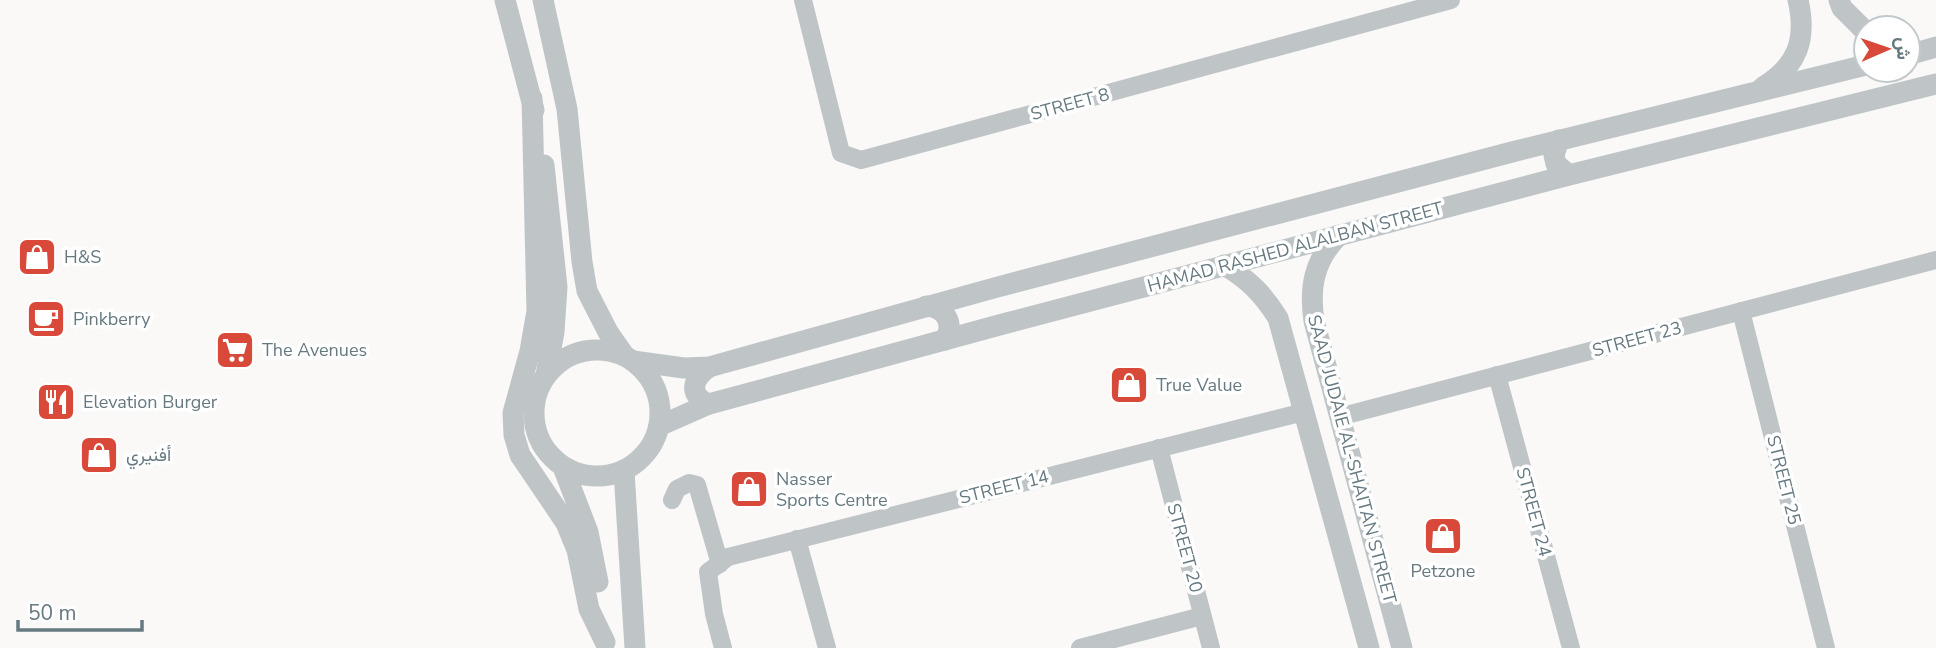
<svg xmlns="http://www.w3.org/2000/svg" width="1936" height="648" viewBox="0 0 1936 648" font-family="'Nunito Sans',Vazirmatn,sans-serif">
	<style>
		.lines { fill: none; stroke-linecap: round; stroke-linejoin: round }
		.minor { stroke: #bfc5c7; stroke-width: 18 }
		.tertiary { stroke: #bfc5c7; stroke-width: 21 }
		.labels { text-anchor: middle; dominant-baseline: central; stroke-width: 7; stroke-linejoin: round; paint-order: stroke }
		.street-label { font-size: 18px; fill: #667981; stroke: #fff }
		.poi-label { font-size: 18px; fill: #667981; stroke: #fff; text-anchor: start }
	</style>
	<rect width="100%" height="100%" fill="#faf9f8"/>
	<g class="lines">
		<!-- minor -->
		<g class="minor">
			<path d="M 803,0 L 841,153 L 861,160 L 1451,0"/>
			<path d="M 1741,311 L 1826,648"/>
			<path d="M 1497,375 L 1571,648"/>
			<path d="M 1339,417 L 1936,260"/>
			<path d="M 1159,448 L 1211,648"/>
			<path d="M 672,500 L 677,489 L 689,483 L 697,485 L 720,564"/>
			<path d="M 797,539 L 827,648"/>
			<path d="M 723,648 L 714,614 L 708,572 L 728,557 L 1304,412"/>
			<path d="M 1080,648 L 1202,616"/>
		</g>
		<!-- tertiary -->
		<g class="tertiary">
			<path d="M 505,0 L 534,110"/>
			<path d="M 543,0 L 567,109 L 582,262 L 587,291 L 608,332 L 624,355"/>
			<path d="M 1839,0 L 1842,8 L 1866,32"/>
			<path d="M 1908,55 L 1936,47"/>
			<path d="M 1763,87 C 1798,66 1807,39 1798,0"/>
			<path d="M 532,98 L 537,311 L 530,351 L 513,413 L 514,435 L 520,455 L 566,523 L 577,550 L 589,609 L 605,642"/>
			<path d="M 1559,140 L 1554,155 L 1556,164 L 1569,175"/>
			<path d="M 544,165 L 557,287 L 554,332 L 546,375"/>
			<path d="M 1339,235 C 1314,260 1309,287 1314,321 L 1402,648"/>
			<path d="M 1224,265 C 1248,279 1263,294 1278,318 L 1369,648"/>
			<path d="M 926,306 C 945,307 955,323 945,340"/>
			<circle cx="597" cy="413" r="63"/>
			<path d="M 633,361 L 684,368 L 709,367 L 994,288 L 1512,152 L 1866,65"/>
			<path d="M 709,404 C 687,395 693,378 709,367"/>
			<path d="M 659,426 L 709,404 L 1003,324 L 1569,175 L 1936,84"/>
			<path d="M 563,467 L 588,532 L 598,582"/>
			<path d="M 624,471 L 635,648"/>
		</g>
	</g>
	<!-- icons -->
	<defs>
		<g id="shop-square" transform="scale(2.0125)"><rect x="-9" y="-9" width="18" height="18" rx="4" fill="#d8493a" stroke="#fff"/><path d="M-5-2.5h2.3a2.7 3.5 0 0 1 5.4 0H5L5.5 6h-11ZM-1.5-2.5h3a1.5 2.3 0 0 0-3 0Z" fill="#fff"/></g>
		<g id="cafe-square" transform="scale(2.0125)"><rect x="-9" y="-9" width="18" height="18" rx="4" fill="#d8493a" stroke="#fff"/><path d="M-5.5-4.5H6V0H3Q3 3.5 0 3.5H-2.5Q-5.5 3.5-5.5 0ZM3-3.2v2h1.7v-2ZM-6 4.5H4V6H-6Z" fill="#fff"/></g>
		<g id="supermarket-square" transform="scale(2.0125)"><rect x="-9" y="-9" width="18" height="18" rx="4" fill="#d8493a" stroke="#fff"/><path d="M-6-5.5h2.5l.6 2H6L4.5 2H-2.5L-4.4-4H-6ZM-1.5 3.2a1.3 1.3 0 1 0 .1 0ZM3 3.2a1.3 1.3 0 1 0 .1 0Z" fill="#fff"/></g>
		<g id="restaurant-square" transform="scale(2.0125)"><rect x="-9" y="-9" width="18" height="18" rx="4" fill="#d8493a" stroke="#fff"/><path d="M-5-6h1v4h1v-4h1v4h1v-4h1v5L-1.5 .5V6h-2V.5L-5-1ZM5-6V6H3V1.5H1.5Q1.5-4 5-6Z" fill="#fff"/></g>
	</defs>
	<g fill-rule="evenodd">
		<use href="#shop-square" x="37" y="257"/>
		<use href="#cafe-square" x="46" y="319"/>
		<use href="#supermarket-square" x="235" y="350"/>
		<use href="#shop-square" x="1129" y="385"/>
		<use href="#restaurant-square" x="56" y="402"/>
		<use href="#shop-square" x="99" y="455"/>
		<use href="#shop-square" x="749" y="489"/>
		<use href="#shop-square" x="1443" y="536"/>
	</g>
	<g class="labels">
		<!-- street labels -->
		<g class="street-label">
			<text transform="translate(1070 104) rotate(-15)">STREET 8</text>
			<text transform="translate(1295 247) rotate(-15)">HAMAD RASHED ALALBAN STREET</text>
			<text transform="translate(1637 339) rotate(-15)">STREET 23</text>
			<text transform="translate(1352 459) rotate(75)">SAAD JUDAIE AL-SHAITAN STREET</text>
			<text transform="translate(1784 480) rotate(76)">STREET 25</text>
			<text transform="translate(1004 487) rotate(-14)">STREET 14</text>
			<text transform="translate(1534 512) rotate(75)">STREET 24</text>
			<text transform="translate(1185 548) rotate(75)">STREET 20</text>
		</g>
		<!-- poi labels -->
		<g class="poi-label">
			<text x="64" y="257">H&amp;S</text>
			<text x="73" y="319">Pinkberry</text>
			<text x="262" y="350">The Avenues</text>
			<text x="1156" y="385">True Value</text>
			<text x="83" y="402">Elevation Burger</text>
			<text x="126" y="455">أفنيري</text>
			<text x="776" y="479">Nasser<tspan x="776" dy="21">Sports Centre</tspan></text>
			<text x="1443" y="571" text-anchor="middle">Petzone</text>
		</g>
	</g>
	<!-- north arrow -->
	<g transform="translate(1887 49) rotate(88)"><circle r="33" fill="#ffffff" stroke="#c2c9cd" stroke-width="2"/>
	<path d="M0-5L12 26L0 18L-12 26Z" fill="#d8493a"/>
	<text y="-10" font-size="19" font-weight="bold" text-anchor="middle" fill="#667981">ش</text>
	</g>
	<!-- scale -->
	<path d="M18 620v10h124v-10" fill="none" stroke="#667981" stroke-width="3.5"/>
	<text x="28" y="620" font-size="21" fill="#667981" stroke="#ffffff" stroke-width="5" paint-order="stroke">50 m</text>
</svg>
